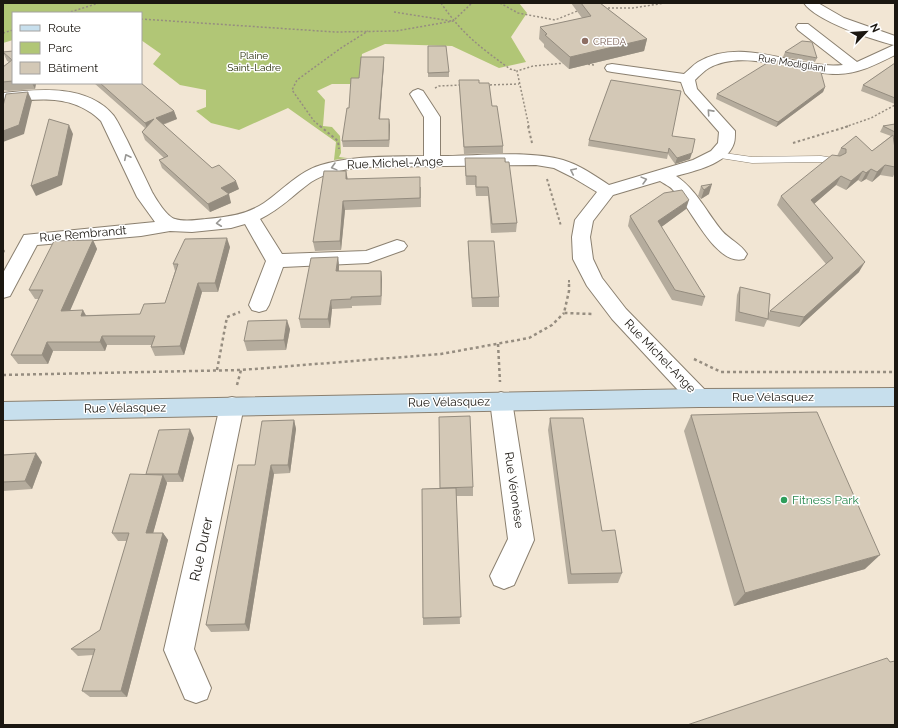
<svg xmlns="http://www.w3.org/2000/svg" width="898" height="728" viewBox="0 0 898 728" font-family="Raleway,sans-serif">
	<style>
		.green { fill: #b1c676 }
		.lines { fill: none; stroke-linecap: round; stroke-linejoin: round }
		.lane-casing { stroke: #8b8070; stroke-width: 1 }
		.street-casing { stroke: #8b8070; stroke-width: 2 }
		.secondary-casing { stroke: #8b8070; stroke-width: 2 }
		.path-far2 { stroke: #968d80; stroke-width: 1.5; stroke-dasharray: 2 2; stroke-linecap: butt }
		.path-far1 { stroke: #968d80; stroke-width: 2; stroke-dasharray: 2.5 2.5; stroke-linecap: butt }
		.path { stroke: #968d80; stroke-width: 2.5; stroke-dasharray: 3 3; stroke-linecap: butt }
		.lane { fill: #fff; fill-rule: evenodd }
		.street { fill: #fff; fill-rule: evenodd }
		.secondary { fill: #c7dfed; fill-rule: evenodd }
		.wall { fill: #b5ac9d }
		.shaded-wall { fill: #948c7f }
		.building { fill: #d3c8b6; stroke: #948c7f }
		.oneway { stroke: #989794 }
		.education-dot { fill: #8d6e63; stroke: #fff; stroke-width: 1.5 }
		.leisure-dot { fill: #2e9e5b; stroke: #fff; stroke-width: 1.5 }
		.labels { text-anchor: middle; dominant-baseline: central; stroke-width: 3; stroke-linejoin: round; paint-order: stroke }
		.far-education-label { font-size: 10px; fill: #785e54; stroke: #fff; text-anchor: start }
		.far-park-label { font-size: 10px; fill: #252d05; stroke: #fff }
		.far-street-label { font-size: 10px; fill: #1b1711; stroke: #fff }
		.street-label { font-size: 12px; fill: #1b1711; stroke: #fff }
		.leisure-label { font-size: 12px; fill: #27864d; stroke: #fff; text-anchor: start }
		.near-street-label { font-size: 14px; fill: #1b1711; stroke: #fff }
	</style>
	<rect width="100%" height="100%" fill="#f2e6d4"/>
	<!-- green -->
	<path class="green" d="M 3,3 L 519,3 L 527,13 L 511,37 L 526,62 L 499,68 L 452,46 L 385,44 L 362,54 L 359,84 L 332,84 L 317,91 L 325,100 L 323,126 L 332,127 L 340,136 L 341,153 L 339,157 L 347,158 L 334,160 L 336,142 L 288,108 L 239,130 L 211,123 L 196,111 L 206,107 L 206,90 L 180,85 L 153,64 L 161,54 L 141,40 L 141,13 L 13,13 L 13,40 L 3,43 Z"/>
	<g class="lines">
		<!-- lane casing -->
		<g class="lane-casing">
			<path id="lane" d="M 717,152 L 752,157 L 821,156 L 840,159 L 841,161 L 836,164 L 821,162 L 752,163 L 714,157 L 712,155 Z"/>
		</g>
		<!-- street casing -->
		<g class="street-casing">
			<g id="street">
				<path d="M 804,3 L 818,3 L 844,18 L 895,36 L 895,55 C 877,64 858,74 838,74 C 798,75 746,47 709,68 C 704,71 699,76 695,80 L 697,89 L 735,131 C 735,135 735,140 734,143 C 728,164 694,171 676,176 C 696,189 707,213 722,231 C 729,239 741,244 747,254 L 744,259 C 715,267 691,206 673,190 C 670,186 664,184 660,181 L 613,195 L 593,221 L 590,237 L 593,259 L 602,278 L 626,309 L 707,392 L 710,398 L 707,404 L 699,407 L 691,404 L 612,319 L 587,286 L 573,259 L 572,237 L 575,220 L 597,192 L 572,177 L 554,168 L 536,165 L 359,167 C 343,170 325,173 311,182 C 293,195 281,209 260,219 L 282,254 L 366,251 L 397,240 L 404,242 L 407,246 L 404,250 L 368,263 L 283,267 L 269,305 L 266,310 L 259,312 L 252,310 L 249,305 L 266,261 L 245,224 L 231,228 L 192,232 L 170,231 L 141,236 L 37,245 L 10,296 L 3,298 L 3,273 L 24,235 L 155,222 L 137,197 L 101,121 C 74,94 38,98 3,103 L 3,93 C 39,89 88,84 114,116 C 119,123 123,133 127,140 C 135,157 144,175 152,192 C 156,199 167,217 175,219 C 184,222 197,220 206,219 C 226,217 246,215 264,203 C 283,190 298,172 321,165 C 355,155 389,157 424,156 L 424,117 L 410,94 L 413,91 L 418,89 L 423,91 L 440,117 L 440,156 C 477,156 529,150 563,160 C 580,165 595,176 609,185 L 693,160 L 711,151 L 718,143 L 719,132 L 685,93 L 681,82 L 612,72 L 607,71 L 605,68 L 607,65 L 612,64 L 684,74 C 689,70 693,65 698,62 C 744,35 795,70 843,65 L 798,30 L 796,27 L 798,24 L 808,24 L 857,62 L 894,45 C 873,40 816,21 804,3 Z"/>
				<path d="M 501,392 L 509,395 L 512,401 L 534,540 L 514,585 L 504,589 L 494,585 L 490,576 L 508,539 L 490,401 L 493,395 Z"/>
				<path d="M 232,397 L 240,399 L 244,406 L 194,649 L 211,688 L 207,699 L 196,703 L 185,699 L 164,650 L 220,406 L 224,399 Z"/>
			</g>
		</g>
		<!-- secondary casing -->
		<g class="secondary-casing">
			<path id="secondary" d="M 895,388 L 895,406 L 699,407 L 3,420 L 3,402 L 699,389 Z"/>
		</g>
		<!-- path-far2 -->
		<g class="path-far2">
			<path d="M 441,3 C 462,34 480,47 510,69 L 517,71"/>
			<path d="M 500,3 L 518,13 L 555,20 L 580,10"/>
			<path d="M 604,8 L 633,8 L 665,3"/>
			<path d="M 394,12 L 451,21"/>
			<path d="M 67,13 L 99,3"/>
			<path d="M 141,19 L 335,32 L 396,31 L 453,21 L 472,3"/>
			<path d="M 3,33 L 13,30"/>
			<path d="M 584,64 L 595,65"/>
			<path d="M 486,85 L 519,84"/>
			<path d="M 435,88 L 439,86 L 461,85"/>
			<path d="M 321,127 L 314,121 L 292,90 L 297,80 L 341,48 L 368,31"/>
			<path d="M 529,127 L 517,71 L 533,66 L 565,63"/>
			<path d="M 845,127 L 871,118 L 895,105"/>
		</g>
		<!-- path-far1 -->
		<g class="path-far1">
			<path d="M 320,126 L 338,141 L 339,149"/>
			<path d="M 528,126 L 532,143"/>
			<path d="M 793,143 L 849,126"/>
			<path d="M 547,179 L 561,226"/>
			<path d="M 569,280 L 569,285"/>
		</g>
		<!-- path -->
		<g class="path">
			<path d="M 569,284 L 569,291 L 564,313 L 593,314"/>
			<path d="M 498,344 L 500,382"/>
			<path d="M 694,359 L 721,372 L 895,372"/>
			<path d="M 217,370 L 227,317 L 240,312"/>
			<path d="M 3,375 L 241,370 L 441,354 L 529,338 L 552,325 L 564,313"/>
			<path d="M 237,385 L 241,370"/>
		</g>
		<!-- lane -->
		<use href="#lane" class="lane"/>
		<!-- street -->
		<use href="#street" class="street"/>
		<!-- secondary -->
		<use href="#secondary" class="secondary"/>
	</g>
	<!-- wall -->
	<g class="wall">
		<path d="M 571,3 L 600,3 L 647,39 L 644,51 L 569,69 L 544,47 L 544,44 L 539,39 L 540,27 L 582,18 Z"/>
		<path d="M 428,46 L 449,72 L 449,77 L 428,77 Z"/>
		<path d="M 13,51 L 13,83 L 36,83 L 35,89 L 8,91 L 3,90 L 3,67 L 9,62 L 7,61 L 3,52 Z"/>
		<path d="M 785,52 L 817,58 L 815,62 L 783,57 Z"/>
		<path d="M 384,63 L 380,119 L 390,125 L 389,147 L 343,147 L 342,141 L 349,108 L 359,78 Z"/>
		<path d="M 895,63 L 895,104 L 861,91 L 863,85 Z"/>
		<path d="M 459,80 L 479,83 L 492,106 L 503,146 L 503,153 L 464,154 Z"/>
		<path d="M 94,83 L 141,83 L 174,111 L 177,119 L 163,125 L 212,168 L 239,189 L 228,194 L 231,203 L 210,212 L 162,168 L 159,160 L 164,158 L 145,140 L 142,132 L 145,128 Z"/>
		<path d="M 825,87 L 823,92 L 776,127 L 716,99 L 717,94 Z"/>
		<path d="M 895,124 L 895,138 L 893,137 L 895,149 L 895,172 L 893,177 L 880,175 L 872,182 L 866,179 L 861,182 L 858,180 L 846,190 L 836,185 L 814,204 L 859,272 L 799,327 L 767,320 L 764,327 L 735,321 L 737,295 L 740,287 L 769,313 L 770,311 L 826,264 L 777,205 L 781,196 L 837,156 L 841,148 L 872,151 L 891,136 L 880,132 L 883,126 Z"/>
		<path d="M 672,136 L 690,159 L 675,164 L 668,154 L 667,159 L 588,146 L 589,140 Z"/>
		<path d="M 465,158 L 505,158 L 517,223 L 516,232 L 491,233 L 488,196 L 476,196 L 475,185 L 466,185 L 465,167 Z"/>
		<path d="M 346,171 L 347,179 L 421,187 L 421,207 L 345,210 L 341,250 L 315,251 L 313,242 Z"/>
		<path d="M 701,186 L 709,194 L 701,199 L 698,196 Z"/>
		<path d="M 686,209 L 661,227 L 705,297 L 702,306 L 672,300 L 628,226 L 630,216 Z"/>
		<path d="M 93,240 L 97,249 L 70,310 L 86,315 L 140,314 L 165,303 L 175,271 L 173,264 L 230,247 L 218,292 L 202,292 L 184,355 L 155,356 L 151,347 L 152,345 L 107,345 L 105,351 L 53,351 L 48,364 L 18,364 L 11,355 L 39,299 L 35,299 L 29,290 Z"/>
		<path d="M 468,241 L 499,297 L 499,307 L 472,307 L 468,250 Z"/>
		<path d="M 338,257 L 339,266 L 339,271 L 381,271 L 382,280 L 381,305 L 352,306 L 352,308 L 332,309 L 330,328 L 301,328 L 299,319 Z"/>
		<path d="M 290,329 L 286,350 L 247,351 L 244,341 Z"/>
		<path d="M 691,415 L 865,569 L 734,606 L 684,431 Z"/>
		<path d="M 550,418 L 602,531 L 622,573 L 618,583 L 568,584 L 548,430 Z"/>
		<path d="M 294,420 L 296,429 L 290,473 L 274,474 L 249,631 L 211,632 L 206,625 L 255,465 Z"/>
		<path d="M 194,438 L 183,482 L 167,482 L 167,483 L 153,533 L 163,533 L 168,540 L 127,697 L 90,697 L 82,691 L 93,655 L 78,656 L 71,649 L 100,630 L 127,541 L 118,541 L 112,533 L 146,475 Z"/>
		<path d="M 3,455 L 42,462 L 32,489 L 3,491 Z"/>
		<path d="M 473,487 L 473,496 L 456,496 L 460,624 L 423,625 L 422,489 Z"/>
	</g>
	<!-- shaded-wall -->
	<g class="shaded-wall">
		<path d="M 647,39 L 644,51 L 569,69 L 570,57 Z"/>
		<path d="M 384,57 L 384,63 L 379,126 L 379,119 Z"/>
		<path d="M 32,83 L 36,83 L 35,89 Z"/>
		<path d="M 825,87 L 823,92 L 776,127 L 778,122 Z"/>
		<path d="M 28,92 L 32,101 L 24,134 L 3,142 L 3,131 Z"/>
		<path d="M 174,111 L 177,119 L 158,126 L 156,118 Z"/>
		<path d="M 154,119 L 148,131 L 145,123 Z"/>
		<path d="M 389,119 L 390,125 L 389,147 Z"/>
		<path d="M 69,125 L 73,134 L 62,185 L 36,196 L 31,186 Z"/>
		<path d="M 692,153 L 690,159 L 675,164 L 677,158 Z"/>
		<path d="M 885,165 L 880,175 L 872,182 L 877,172 Z"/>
		<path d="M 871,169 L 866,179 L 861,182 L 866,173 Z"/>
		<path d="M 346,171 L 348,180 L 346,179 Z"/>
		<path d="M 863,171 L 858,180 L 846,190 L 851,181 Z"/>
		<path d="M 841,176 L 836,185 L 807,210 L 811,200 Z"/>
		<path d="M 236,181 L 239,189 L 224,196 L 221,188 Z"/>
		<path d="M 712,184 L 709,194 L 701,199 L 704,190 Z"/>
		<path d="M 229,194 L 231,203 L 210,212 L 208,204 Z"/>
		<path d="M 689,200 L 686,209 L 656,231 L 658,221 Z"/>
		<path d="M 343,201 L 345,210 L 341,250 L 340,241 Z"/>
		<path d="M 227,238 L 230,247 L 218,292 L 215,283 Z"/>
		<path d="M 93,240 L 97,249 L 66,320 L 61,311 Z"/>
		<path d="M 3,248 L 5,251 L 3,255 Z"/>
		<path d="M 338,257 L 339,266 L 338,281 L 336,271 Z"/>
		<path d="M 865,262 L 859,272 L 799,327 L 804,317 Z"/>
		<path d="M 381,271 L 382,280 L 381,305 Z"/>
		<path d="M 198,283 L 202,292 L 184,355 L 180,346 Z"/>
		<path d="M 331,300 L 332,309 L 330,328 L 328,319 Z"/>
		<path d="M 83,310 L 88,319 L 81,316 Z"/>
		<path d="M 287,320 L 290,329 L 286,350 L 284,340 Z"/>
		<path d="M 102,336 L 107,345 L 105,351 L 100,342 Z"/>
		<path d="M 47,342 L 53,351 L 48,364 L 42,355 Z"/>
		<path d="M 294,420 L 296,429 L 290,473 L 288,465 Z"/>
		<path d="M 190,429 L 194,438 L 183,482 L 178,474 Z"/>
		<path d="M 36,453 L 42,462 L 32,489 L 25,481 Z"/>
		<path d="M 271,465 L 274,474 L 249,631 L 245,624 Z"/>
		<path d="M 163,475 L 167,483 L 151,541 L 146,533 Z"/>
		<path d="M 163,533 L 168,540 L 127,697 L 121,691 Z"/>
		<path d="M 880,555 L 865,569 L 734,606 L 745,593 Z"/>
	</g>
	<!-- building -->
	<g class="building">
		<path d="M 581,3 L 600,3 L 647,39 L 570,57 L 545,35 L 547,34 L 540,27 L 591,16 Z"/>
		<path d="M 802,41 L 812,42 L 817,58 L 785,52 Z"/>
		<path d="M 428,46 L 446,46 L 449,72 L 428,73 Z"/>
		<path d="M 13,51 L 13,81 L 3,82 L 3,67 L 12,60 L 3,52 Z"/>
		<path d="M 361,57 L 384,57 L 379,119 L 389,119 L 389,140 L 342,141 L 347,108 L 349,108 L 351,78 L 359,78 Z"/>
		<path d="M 772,60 L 820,69 L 825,87 L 778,122 L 717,94 Z"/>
		<path d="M 895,63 L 895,98 L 863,85 Z"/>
		<path d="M 459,80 L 479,80 L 479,83 L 489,83 L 492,106 L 497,106 L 503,146 L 464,147 Z"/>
		<path d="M 611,80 L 681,91 L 672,136 L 695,139 L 692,153 L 677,158 L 669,148 L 668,153 L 589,140 Z"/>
		<path d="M 100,83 L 141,83 L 174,111 L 156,118 L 212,168 L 219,165 L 236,181 L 221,188 L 229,194 L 208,204 L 159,160 L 168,156 L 142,132 L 154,119 L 145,123 Z"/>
		<path d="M 28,92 L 19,125 L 3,131 L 3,106 L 6,94 Z"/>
		<path d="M 49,119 L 69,125 L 58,176 L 31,186 Z"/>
		<path d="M 895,124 L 895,132 L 883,126 Z"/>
		<path d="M 893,135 L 895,149 L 895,167 L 885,165 L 877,172 L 871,169 L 866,173 L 863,171 L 851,181 L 841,176 L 811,200 L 865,262 L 804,317 L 770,311 L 833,258 L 781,196 L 832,155 L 840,156 L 846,153 L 846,149 L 841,148 L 856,136 L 872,151 Z"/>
		<path d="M 465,158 L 505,158 L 505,162 L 509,162 L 517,223 L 492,224 L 488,187 L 476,187 L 476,176 L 466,176 Z"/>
		<path d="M 324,171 L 346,171 L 346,179 L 420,177 L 420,198 L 343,201 L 340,241 L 313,242 Z"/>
		<path d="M 712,184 L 704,190 L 701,186 Z"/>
		<path d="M 682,190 L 689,200 L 658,221 L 705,297 L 675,290 L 630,216 L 664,193 Z"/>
		<path d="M 227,238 L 215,283 L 198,283 L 180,346 L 151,347 L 155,336 L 102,336 L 100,342 L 47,342 L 42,355 L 11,355 L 43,290 L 29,290 L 54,241 L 93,240 L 61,311 L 83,310 L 81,316 L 140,314 L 144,304 L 165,303 L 178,264 L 173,264 L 185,239 Z"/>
		<path d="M 468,241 L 494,241 L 499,297 L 472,298 Z"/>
		<path d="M 338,257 L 336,271 L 381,271 L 381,296 L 351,297 L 351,299 L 331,300 L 328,319 L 299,319 L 311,258 Z"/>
		<path d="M 740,287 L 770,294 L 768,319 L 739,312 Z"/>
		<path d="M 287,320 L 284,340 L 244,341 L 248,321 Z"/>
		<path d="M 817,412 L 880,555 L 745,593 L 691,415 Z"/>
		<path d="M 470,416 L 473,487 L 440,488 L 439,417 Z"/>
		<path d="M 550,418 L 583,418 L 602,531 L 615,530 L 622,573 L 571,574 Z"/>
		<path d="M 294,420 L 288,465 L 271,465 L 245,624 L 206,625 L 238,465 L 255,465 L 262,421 Z"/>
		<path d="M 190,429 L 178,474 L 146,474 L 159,430 Z"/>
		<path d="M 36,453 L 25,481 L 3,482 L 3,455 Z"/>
		<path d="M 130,474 L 163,475 L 146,533 L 163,533 L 121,691 L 82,691 L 95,649 L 71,649 L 100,630 L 129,533 L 112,533 Z"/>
		<path d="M 456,488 L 461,617 L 423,618 L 422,489 Z"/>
		<path d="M 887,658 L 890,662 L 895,661 L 895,725 L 687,725 Z"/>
	</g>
	<!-- one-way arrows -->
	<defs><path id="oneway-chevron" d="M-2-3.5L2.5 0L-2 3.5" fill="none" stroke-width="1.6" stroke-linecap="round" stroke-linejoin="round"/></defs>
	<g class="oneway">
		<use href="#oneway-chevron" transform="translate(710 112) rotate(-132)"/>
		<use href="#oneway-chevron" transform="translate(127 157) rotate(-116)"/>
		<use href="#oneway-chevron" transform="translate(334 167) rotate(165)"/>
		<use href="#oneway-chevron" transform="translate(573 171) rotate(-155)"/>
		<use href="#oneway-chevron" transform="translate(644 180) rotate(-15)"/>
		<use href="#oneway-chevron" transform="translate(219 223) rotate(174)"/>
	</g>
	<!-- markers -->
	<circle class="education-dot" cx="585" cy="41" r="4"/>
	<circle class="leisure-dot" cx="784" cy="500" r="4"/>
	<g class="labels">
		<!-- far-education labels -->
		<g class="far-education-label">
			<text x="593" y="41">CREDA</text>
		</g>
		<!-- far-park labels -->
		<g class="far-park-label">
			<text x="254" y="55">Plaine<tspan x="254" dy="12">Saint-Ladre</tspan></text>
		</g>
		<!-- far-street labels -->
		<g class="far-street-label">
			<text transform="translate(792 63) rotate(9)">Rue Modigliani</text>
		</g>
		<!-- street labels -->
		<g class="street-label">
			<text transform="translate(395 163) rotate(-2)">Rue Michel-Ange</text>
			<text transform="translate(83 234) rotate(-5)">Rue Rembrandt</text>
			<text transform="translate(660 356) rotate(46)">Rue Michel-Ange</text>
			<text x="773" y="397">Rue Vélasquez</text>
			<text transform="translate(449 402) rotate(-1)">Rue Vélasquez</text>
			<text transform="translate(125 408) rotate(-1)">Rue Vélasquez</text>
			<text transform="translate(514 490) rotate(82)">Rue Véronèse</text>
		</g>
		<!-- leisure labels -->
		<g class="leisure-label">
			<text x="792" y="500">Fitness Park</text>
		</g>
		<!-- near-street labels -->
		<g class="near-street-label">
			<text transform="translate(201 549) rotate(-78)">Rue Durer</text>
		</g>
	</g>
	<!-- border -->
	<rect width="898" height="728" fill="none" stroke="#1b1711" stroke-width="8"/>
	<!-- legend -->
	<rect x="12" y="12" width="130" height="72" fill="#ffffff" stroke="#a4a2a0"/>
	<rect x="20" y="25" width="20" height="6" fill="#c7dfed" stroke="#a4a2a0"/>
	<text x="48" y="32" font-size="12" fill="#1b1711">Route</text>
	<rect x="20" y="42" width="20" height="12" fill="#b1c676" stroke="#a4a2a0"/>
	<text x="48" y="52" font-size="12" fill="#1b1711">Parc</text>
	<rect x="20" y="62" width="20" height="12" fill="#d3c8b6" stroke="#a4a2a0"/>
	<text x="48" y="72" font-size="12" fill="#1b1711">Bâtiment</text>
	<!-- north arrow -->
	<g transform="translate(866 32) rotate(65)" stroke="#ffffff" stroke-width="3" paint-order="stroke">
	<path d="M0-3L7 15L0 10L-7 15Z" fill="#1b1711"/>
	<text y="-6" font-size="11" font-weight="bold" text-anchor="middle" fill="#1b1711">N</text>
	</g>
</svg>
